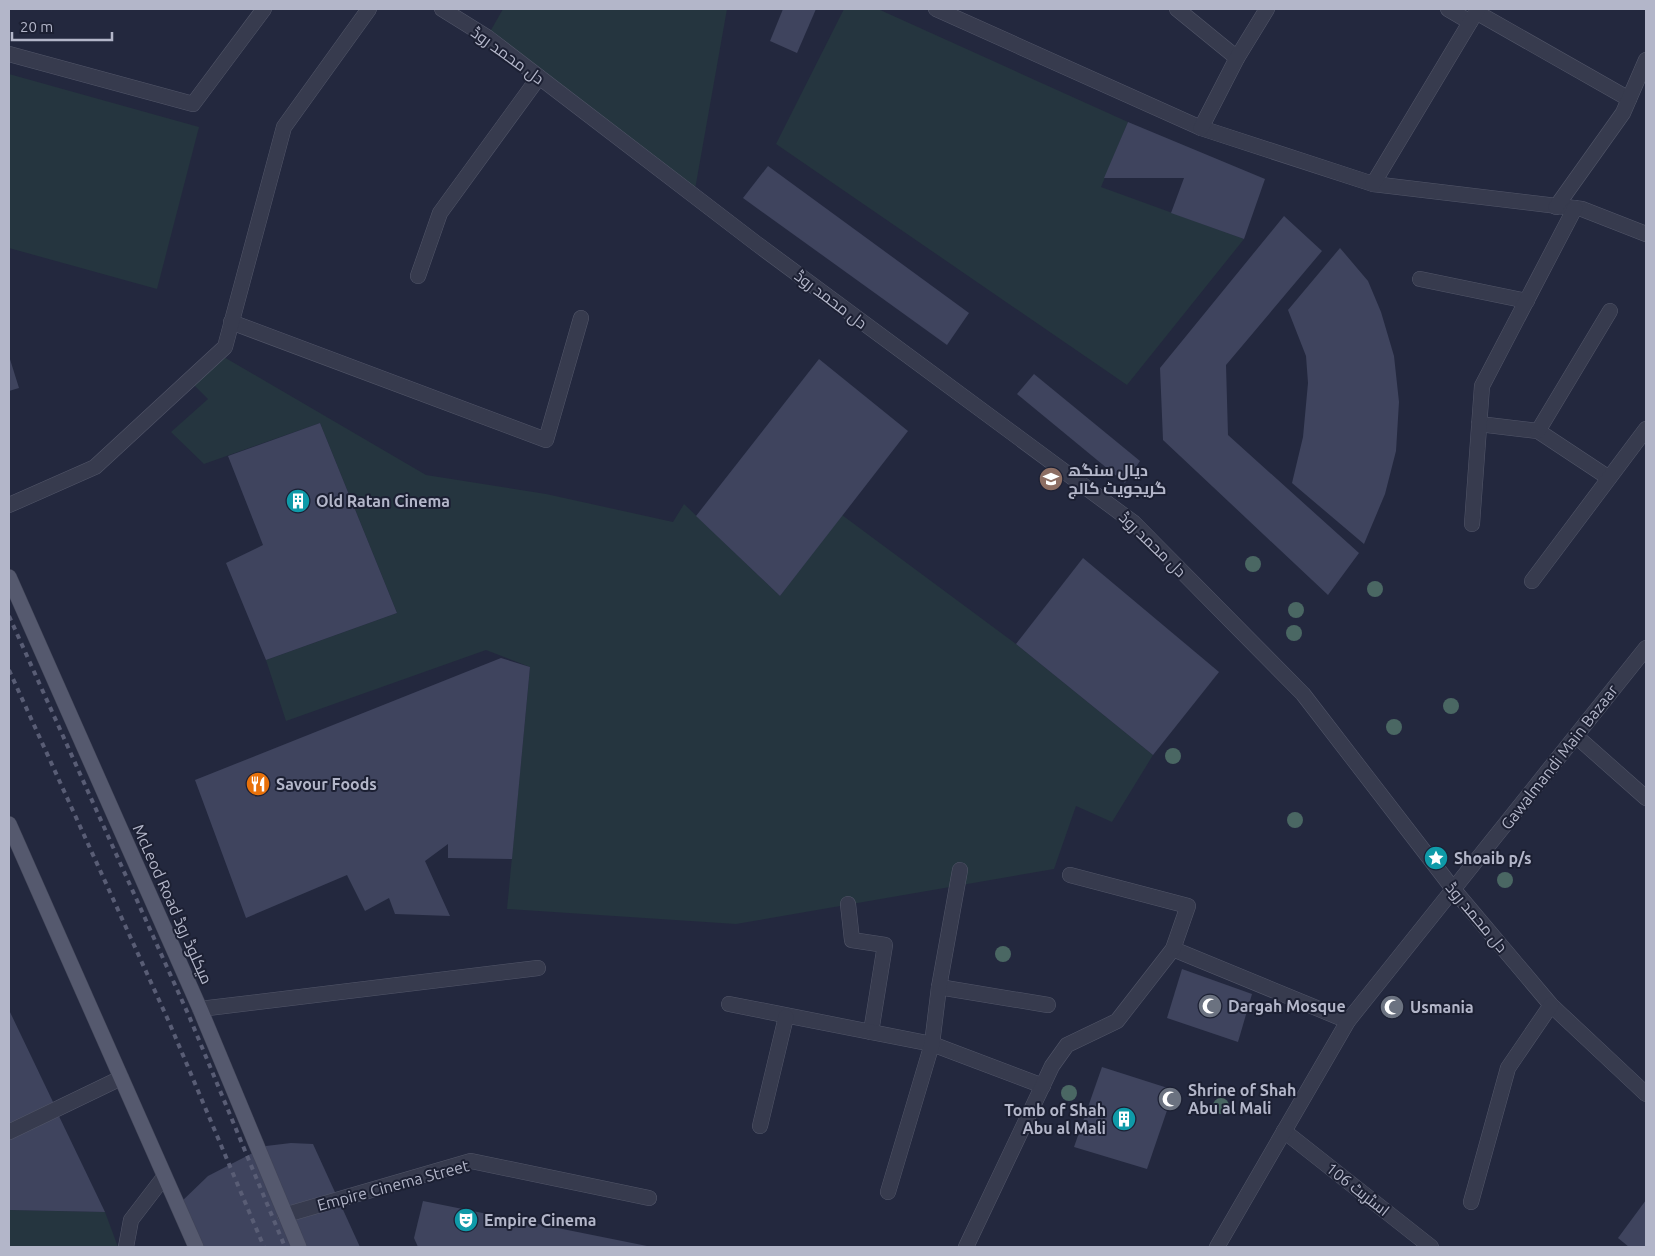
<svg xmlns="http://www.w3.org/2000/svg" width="1655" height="1256" viewBox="0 0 1655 1256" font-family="Ubuntu,Cairo,sans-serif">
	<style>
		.green { fill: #25353f }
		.building { fill: #3f445e }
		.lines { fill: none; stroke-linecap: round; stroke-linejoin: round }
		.minor-casing { stroke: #525669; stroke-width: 16 }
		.major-casing { stroke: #404457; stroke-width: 16 }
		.minor { stroke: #373b4e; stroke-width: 15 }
		.major { stroke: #55596e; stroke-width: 15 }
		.rail { stroke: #595d75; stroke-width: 4; stroke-dasharray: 5 5; stroke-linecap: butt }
		.tree { fill: #4a6763 }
		.labels { text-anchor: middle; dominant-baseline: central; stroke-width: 4; stroke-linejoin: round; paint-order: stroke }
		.street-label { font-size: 16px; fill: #b3b6c9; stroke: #1c2033 }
		.poi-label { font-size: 16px; font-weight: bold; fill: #b3b6c9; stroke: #1c2033; text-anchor: start }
	</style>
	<rect width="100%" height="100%" fill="#23283e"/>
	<!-- green -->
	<g class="green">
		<path d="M 503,9 L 727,9 L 694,195 L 487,37 Z"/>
		<path d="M 844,9 L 878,9 L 1128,122 L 1101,187 L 1244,239 L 1127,385 L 776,144 Z"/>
		<path d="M 9,74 L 199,127 L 157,289 L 9,248 Z"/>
		<path d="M 217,353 L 426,475 L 546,494 L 673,522 L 684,504 L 780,596 L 842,515 L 1016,644 L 1153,755 L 1112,822 L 1076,806 L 1054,869 L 736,924 L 507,909 L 530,667 L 486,650 L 286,721 L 266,660 L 397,613 L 320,423 L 204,464 L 171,432 L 208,399 L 189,380 Z"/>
		<path d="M 9,1210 L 105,1212 L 118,1247 L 9,1247 Z"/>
	</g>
	<!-- building -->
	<g class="building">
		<path d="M 783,9 L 816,9 L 797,53 L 770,41 Z"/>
		<path d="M 1128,122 L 1265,179 L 1244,239 L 1171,213 L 1184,178 L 1104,178 Z"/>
		<path d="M 768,166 L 969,313 L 947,345 L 743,198 Z"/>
		<path d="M 1284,216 L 1322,251 L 1226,365 L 1228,435 L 1359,553 L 1328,595 L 1163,440 L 1160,368 Z"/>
		<path d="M 1340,248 L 1368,281 L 1381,312 L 1394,356 L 1399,402 L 1396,451 L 1385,494 L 1364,544 L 1292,483 L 1303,437 L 1308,383 L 1306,356 L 1288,310 Z"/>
		<path d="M 9,356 L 19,388 L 9,391 Z"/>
		<path d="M 819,359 L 908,431 L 780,596 L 696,516 Z"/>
		<path d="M 1034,374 L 1140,461 L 1125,483 L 1017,394 Z"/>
		<path d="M 320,423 L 397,613 L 266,660 L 226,563 L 263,545 L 228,456 Z"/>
		<path d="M 1083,558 L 1219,672 L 1153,755 L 1016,644 Z"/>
		<path d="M 501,658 L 530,667 L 512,859 L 448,858 L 448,844 L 425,861 L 450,916 L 395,914 L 389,898 L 365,911 L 347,875 L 246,918 L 195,780 Z"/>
		<path d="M 1182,969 L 1252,994 L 1238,1042 L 1167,1018 Z"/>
		<path d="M 9,1010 L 54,1104 L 9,1126 Z"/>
		<path d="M 1102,1067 L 1174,1090 L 1147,1169 L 1074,1147 Z"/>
		<path d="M 56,1110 L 105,1212 L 9,1210 L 9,1135 Z"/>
		<path d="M 291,1143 L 313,1144 L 360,1247 L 199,1247 L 180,1203 L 208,1176 L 266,1146 Z"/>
		<path d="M 1646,1200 L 1646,1247 L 1629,1247 L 1618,1238 Z"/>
		<path d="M 423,1201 L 647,1246 L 647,1247 L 418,1247 L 414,1238 Z"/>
	</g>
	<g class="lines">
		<!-- minor casing -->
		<g class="minor-casing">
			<g id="minor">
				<path d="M 442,9 L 487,37 L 757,244 L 1134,523 L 1303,694 L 1454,890 L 1551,1005 L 1646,1094"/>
				<path d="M 936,9 L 1201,128 L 1373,184 L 1582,209 L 1646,234"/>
				<path d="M 1177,9 L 1237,58"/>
				<path d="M 1448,9 L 1470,22"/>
				<path d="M 1476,12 L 1629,99"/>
				<path d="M 9,54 L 193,104 L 264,9"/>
				<path d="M 1201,128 L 1237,58 L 1267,9"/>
				<path d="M 1373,184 L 1478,9"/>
				<path d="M 1556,207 L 1623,113 L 1646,60"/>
				<path d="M 418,276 L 440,213 L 539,77"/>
				<path d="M 1420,279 L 1527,301"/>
				<path d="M 231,322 L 546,440 L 581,318"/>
				<path d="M 1479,424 L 1538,431 L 1609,478"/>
				<path d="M 1538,431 L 1610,311"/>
				<path d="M 9,505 L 95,467 L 225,347 L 284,127 L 369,9"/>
				<path d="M 1472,524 L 1482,386 L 1575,208"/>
				<path d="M 1532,581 L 1646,429"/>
				<path d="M 1576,736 L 1646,798"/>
				<path d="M 848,904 L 852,940 L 885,945 L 871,1032"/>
				<path d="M 1173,949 L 1348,1021"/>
				<path d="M 939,987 L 1048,1005"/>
				<path d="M 729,1004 L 932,1044 L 1043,1086"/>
				<path d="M 200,1009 L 538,968"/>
				<path d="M 760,1126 L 786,1017"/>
				<path d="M 1284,1131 L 1431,1247"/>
				<path d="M 9,1132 L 121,1078"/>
				<path d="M 888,1192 L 932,1044 L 939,987 L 960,870"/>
				<path d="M 1471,1202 L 1508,1068 L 1551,1005"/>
				<path d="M 285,1215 L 471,1161 L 649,1198"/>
				<path d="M 126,1247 L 131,1220 L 164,1177"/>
				<path d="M 966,1247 L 1052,1066 L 1067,1045 L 1117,1021 L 1173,949 L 1188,906 L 1070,875"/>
				<path d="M 1217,1247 L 1348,1021 L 1646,648"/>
			</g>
		</g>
		<!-- major casing -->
		<g class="major-casing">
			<g id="major">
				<path d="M 9,577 L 200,1009 L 299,1247"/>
				<path d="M 9,824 L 196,1247"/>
			</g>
		</g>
		<!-- minor -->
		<use href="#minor" class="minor"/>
		<!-- major -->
		<use href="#major" class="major"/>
		<!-- rail -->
		<g class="rail">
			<path d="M 9,616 L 189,1016 L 285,1247"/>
			<path d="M 9,670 L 169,1022 L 264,1247"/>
		</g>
	</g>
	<!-- trees -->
	<g class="tree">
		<circle cx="1253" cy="564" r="8"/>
		<circle cx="1375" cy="589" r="8"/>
		<circle cx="1296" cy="610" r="8"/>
		<circle cx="1294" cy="633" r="8"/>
		<circle cx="1451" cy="706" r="8"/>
		<circle cx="1394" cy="727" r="8"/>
		<circle cx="1173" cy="756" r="8"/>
		<circle cx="1295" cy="820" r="8"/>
		<circle cx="1505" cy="880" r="8"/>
		<circle cx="1003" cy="954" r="8"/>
		<circle cx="1069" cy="1093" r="8"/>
		<circle cx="1221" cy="1106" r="8"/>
	</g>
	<!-- icons -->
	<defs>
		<g id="university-disc" transform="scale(1.25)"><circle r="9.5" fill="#8d6e63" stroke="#1c2033"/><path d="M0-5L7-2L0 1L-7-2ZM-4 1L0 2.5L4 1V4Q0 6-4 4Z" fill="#fff"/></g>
		<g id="building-disc" transform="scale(1.25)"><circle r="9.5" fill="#0f9aa8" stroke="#1c2033"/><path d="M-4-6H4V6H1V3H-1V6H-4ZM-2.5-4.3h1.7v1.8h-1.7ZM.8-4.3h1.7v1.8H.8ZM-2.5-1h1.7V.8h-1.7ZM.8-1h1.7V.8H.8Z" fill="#fff"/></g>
		<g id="restaurant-disc" transform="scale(1.25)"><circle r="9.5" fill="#e8710a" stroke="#1c2033"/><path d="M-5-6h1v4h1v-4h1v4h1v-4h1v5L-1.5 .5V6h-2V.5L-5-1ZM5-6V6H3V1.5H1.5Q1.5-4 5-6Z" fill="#fff"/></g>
		<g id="sight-disc" transform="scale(1.25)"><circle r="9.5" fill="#0f9aa8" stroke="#1c2033"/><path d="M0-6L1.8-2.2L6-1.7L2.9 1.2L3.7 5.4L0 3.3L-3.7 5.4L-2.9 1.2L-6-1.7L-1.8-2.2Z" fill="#fff"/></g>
		<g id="mosque-disc" transform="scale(1.25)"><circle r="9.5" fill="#6b7280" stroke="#1c2033"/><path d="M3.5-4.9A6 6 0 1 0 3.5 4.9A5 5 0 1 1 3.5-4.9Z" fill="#fff"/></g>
		<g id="theatre-disc" transform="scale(1.25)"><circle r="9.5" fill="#0f9aa8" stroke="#1c2033"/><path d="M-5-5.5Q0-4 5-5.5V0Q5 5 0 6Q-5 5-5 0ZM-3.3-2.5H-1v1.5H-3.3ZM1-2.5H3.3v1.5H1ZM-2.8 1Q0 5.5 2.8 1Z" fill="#fff"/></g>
	</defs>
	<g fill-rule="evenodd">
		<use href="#university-disc" x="1051" y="479"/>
		<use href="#building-disc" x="298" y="501"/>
		<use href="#restaurant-disc" x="258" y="784"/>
		<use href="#sight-disc" x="1436" y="858"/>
		<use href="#mosque-disc" x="1210" y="1006"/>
		<use href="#mosque-disc" x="1392" y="1007"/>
		<use href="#mosque-disc" x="1170" y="1099"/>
		<use href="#building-disc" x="1124" y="1119"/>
		<use href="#theatre-disc" x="466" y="1220"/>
	</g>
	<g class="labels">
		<!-- street labels -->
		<g class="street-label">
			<text transform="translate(508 55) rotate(36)">دل محمد روڈ</text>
			<text transform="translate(831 299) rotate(37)">دل محمد روڈ</text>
			<text transform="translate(1153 544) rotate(44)">دل محمد روڈ</text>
			<text transform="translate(1559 757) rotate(-52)">Gawalmandi Main Bazaar</text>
			<text transform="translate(173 904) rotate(66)">McLeod Road میکلوڈ روڈ</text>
			<text transform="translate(1477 917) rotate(50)">دل محمد روڈ</text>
			<text transform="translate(393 1185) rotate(-15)">Empire Cinema Street</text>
			<text transform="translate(1358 1189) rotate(38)">اسٹریٹ 106</text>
		</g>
		<!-- poi labels -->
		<g class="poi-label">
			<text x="1068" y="470">دیال سنگھ<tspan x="1068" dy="18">گریجویٹ کالج</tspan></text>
			<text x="316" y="501">Old Ratan Cinema</text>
			<text x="276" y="784">Savour Foods</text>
			<text x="1454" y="858">Shoaib p/s</text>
			<text x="1228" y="1006">Dargah Mosque</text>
			<text x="1410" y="1007">Usmania</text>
			<text x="1188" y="1090">Shrine of Shah<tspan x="1188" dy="18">Abu al Mali</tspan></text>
			<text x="1106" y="1110" text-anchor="end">Tomb of Shah<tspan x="1106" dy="18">Abu al Mali</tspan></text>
			<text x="484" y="1220">Empire Cinema</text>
		</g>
	</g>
	<!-- border -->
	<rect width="1655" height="1256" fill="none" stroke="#b3b6c9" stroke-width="20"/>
	<!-- scale -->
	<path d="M12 32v8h100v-8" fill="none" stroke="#b3b6c9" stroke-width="2.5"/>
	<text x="20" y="32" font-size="15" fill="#b3b6c9" stroke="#1c2033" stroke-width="4" paint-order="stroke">20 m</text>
</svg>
